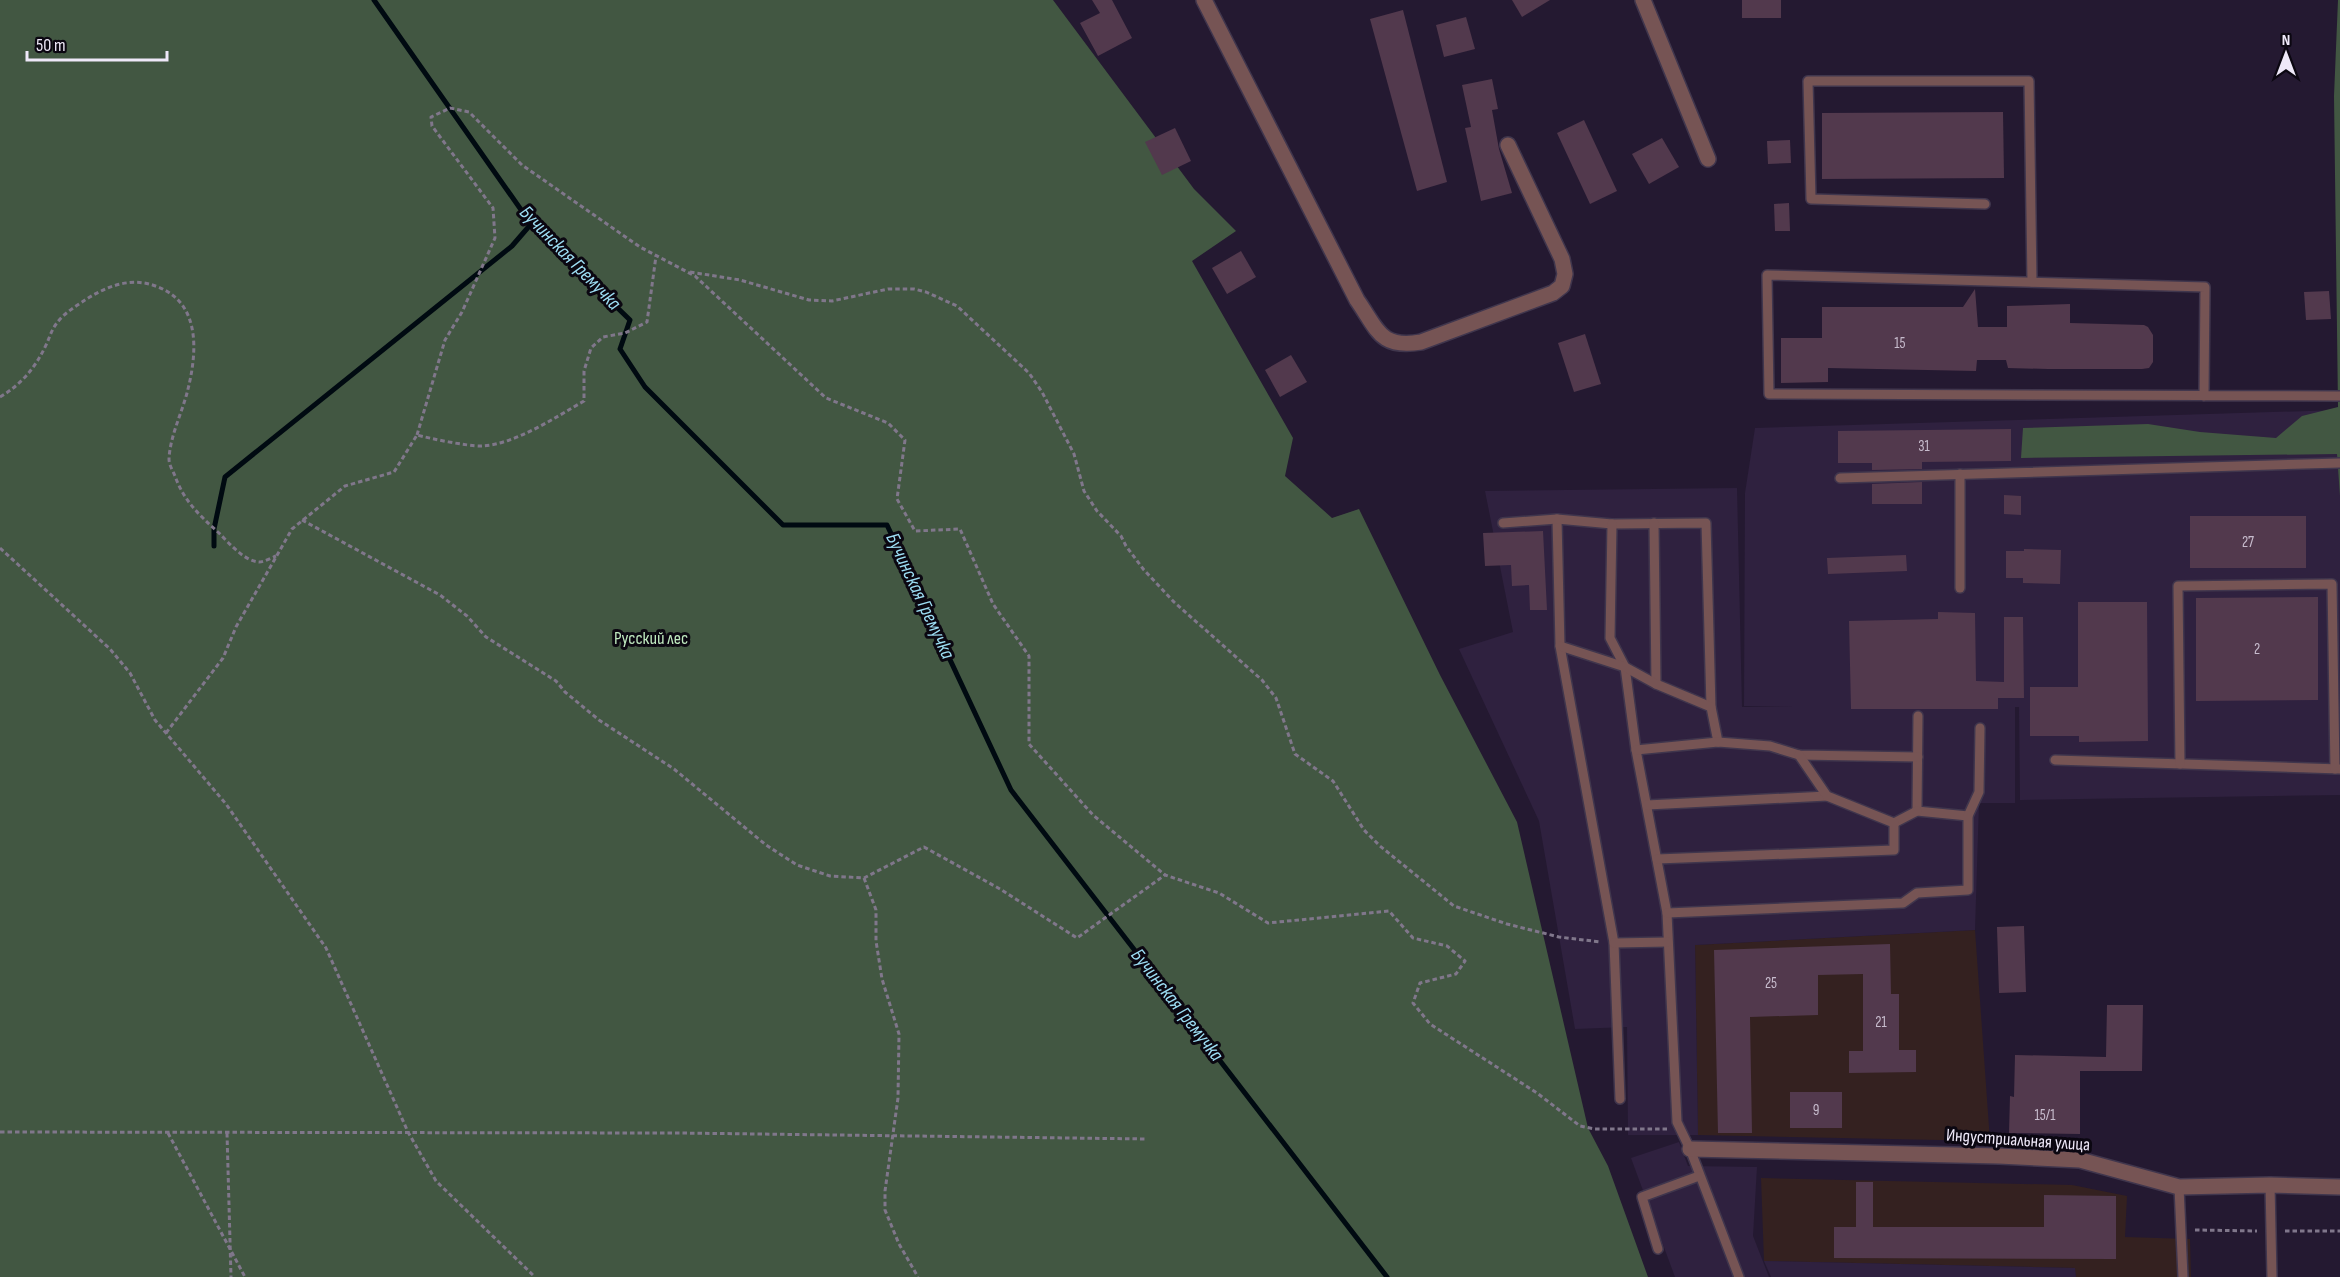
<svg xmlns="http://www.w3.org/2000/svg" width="2340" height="1277" viewBox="0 0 2340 1277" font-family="'Sofia Sans Condensed',sans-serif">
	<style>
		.commercial { fill: #342120 }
		.built { fill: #2f213f }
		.forest { fill: #425742 }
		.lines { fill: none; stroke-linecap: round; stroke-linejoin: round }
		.stream { stroke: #000a11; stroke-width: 5 }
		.building { fill: #52394d }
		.service-casing { stroke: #40364d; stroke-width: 12 }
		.minor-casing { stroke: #40364d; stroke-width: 18 }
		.path { stroke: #80778b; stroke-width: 3; stroke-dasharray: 4.5 3; stroke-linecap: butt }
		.service { stroke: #765454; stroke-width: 9 }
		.minor { stroke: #765454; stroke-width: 15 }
		.labels { text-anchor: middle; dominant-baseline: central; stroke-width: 6; stroke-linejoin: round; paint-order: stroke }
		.number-label { font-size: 15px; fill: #c7bccd }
		.park-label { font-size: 18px; fill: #bfe9bf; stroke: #0b0711 }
		.street-label { font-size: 18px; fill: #eee8f8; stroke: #0b0711 }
		.water-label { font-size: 20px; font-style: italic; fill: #9ddef4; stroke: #0b0711 }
	</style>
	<rect width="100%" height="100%" fill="#241931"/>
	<!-- commercial -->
	<g class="commercial">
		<path d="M 1975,930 L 1990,1141 L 1698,1135 L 1695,945 Z"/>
		<path d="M 1761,1178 L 2072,1185 L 2127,1196 L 2125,1237 L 2190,1239 L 2191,1277 L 2076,1277 L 2074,1268 L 1764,1261 Z"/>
	</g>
	<!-- built -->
	<g class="built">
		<path d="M 2340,410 L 2340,795 L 2020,800 L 2019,707 L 2015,707 L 2015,803 L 1979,803 L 1975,930 L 1695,945 L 1698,1135 L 1628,1135 L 1627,1027 L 1575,1029 L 1539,821 L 1459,649 L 1513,632 L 1485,491 L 1737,488 L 1742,707 L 1794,707 L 1744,706 L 1745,493 L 1755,428 Z"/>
		<path d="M 1679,1142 L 1688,1166 L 1757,1167 L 1753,1236 L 1769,1277 L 1675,1277 L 1631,1158 Z"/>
		<path d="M 1764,1261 L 2075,1268 L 2076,1277 L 1771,1277 Z"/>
	</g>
	<!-- forest -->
	<g class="forest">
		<path d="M 0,0 L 1053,0 L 1194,189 L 1236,231 L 1192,261 L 1293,438 L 1285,476 L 1332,518 L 1359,509 L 1440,675 L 1517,822 L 1588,1128 L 1608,1166 L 1648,1277 L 0,1277 Z"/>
		<path d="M 2338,0 L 2340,0 L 2340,496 L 2337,454 L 2021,458 L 2023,428 L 2148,424 L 2200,432 L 2276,438 L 2302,416 L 2338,407 L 2334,96 Z"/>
	</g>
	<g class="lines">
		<!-- stream -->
		<g class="stream">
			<path d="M 374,0 L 531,224 L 630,320 L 620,349 L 645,387 L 783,525 L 887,525 L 1011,790 L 1387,1277"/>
			<path d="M 214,546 L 214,529 L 225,477 L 512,246 L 531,224"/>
		</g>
	</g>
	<!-- building -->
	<g class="building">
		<path d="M 1092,0 L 1112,0 L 1132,38 L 1098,56 L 1080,23 L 1100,13 Z"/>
		<path d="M 1512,0 L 1550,0 L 1522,17 Z"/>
		<rect x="1742" y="0" width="39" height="18"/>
		<path d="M 1403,10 L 1447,182 L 1417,191 L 1370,19 Z"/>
		<path d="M 1466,17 L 1475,49 L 1444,57 L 1436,25 Z"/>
		<path d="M 1492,79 L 1498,109 L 1492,110 L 1499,149 L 1512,193 L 1481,201 L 1465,128 L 1471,127 L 1462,85 Z"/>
		<path d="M 2003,112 L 2004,178 L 1822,179 L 1822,113 Z"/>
		<path d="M 1584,120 L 1617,191 L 1590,204 L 1557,133 Z"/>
		<path d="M 1175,128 L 1191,161 L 1162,175 L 1145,142 Z"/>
		<path d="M 1662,138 L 1679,167 L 1649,184 L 1632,154 Z"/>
		<path d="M 1790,140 L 1791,163 L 1768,164 L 1767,141 Z"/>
		<path d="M 1789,203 L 1790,231 L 1775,231 L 1774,204 Z"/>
		<path d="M 1241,251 L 1256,277 L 1227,294 L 1212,268 Z"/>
		<path d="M 1975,289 L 1978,327 L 2007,327 L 2007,306 L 2070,304 L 2070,323 L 2144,325 L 2148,327 L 2153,335 L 2153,362 L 2149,368 L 2142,369 L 2048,369 L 2008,368 L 2006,360 L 1977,360 L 1976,371 L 1828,368 L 1828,382 L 1781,383 L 1781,338 L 1822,338 L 1822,307 L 1963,307 Z"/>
		<path d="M 2329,291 L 2331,319 L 2306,320 L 2304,292 Z"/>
		<path d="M 1585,334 L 1601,384 L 1574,392 L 1558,343 Z"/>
		<path d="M 1291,355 L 1307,382 L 1280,397 L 1265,370 Z"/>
		<path d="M 2011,429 L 2011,461 L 1922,462 L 1922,469 L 1872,470 L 1872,463 L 1838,463 L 1838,431 Z"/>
		<path d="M 1922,482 L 1922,504 L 1872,504 L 1872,484 Z"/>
		<path d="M 2004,495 L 2021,496 L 2021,515 L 2004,514 Z"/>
		<rect x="2190" y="516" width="116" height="52"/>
		<path d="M 1543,531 L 1547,610 L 1530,610 L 1529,585 L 1512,586 L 1511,565 L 1485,566 L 1483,533 Z"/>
		<path d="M 2024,549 L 2061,550 L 2060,584 L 2023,583 L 2023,578 L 2006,578 L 2006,551 L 2024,551 Z"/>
		<path d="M 1906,555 L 1907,571 L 1828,574 L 1827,558 Z"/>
		<path d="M 2318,597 L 2318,700 L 2196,701 L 2196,598 Z"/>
		<path d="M 2078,602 L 2147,602 L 2148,741 L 2079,742 L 2079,736 L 2030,736 L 2030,687 L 2078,687 Z"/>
		<path d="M 1938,612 L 1975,613 L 1976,681 L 2004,682 L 2004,617 L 2023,617 L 2024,698 L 1998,698 L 1998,709 L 1851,709 L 1849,621 L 1938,619 Z"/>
		<path d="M 2024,926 L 2026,992 L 1999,993 L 1997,927 Z"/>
		<path d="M 1890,944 L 1891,994 L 1899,994 L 1899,1050 L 1916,1050 L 1916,1072 L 1849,1073 L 1849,1051 L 1863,1051 L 1863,974 L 1818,975 L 1818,1015 L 1750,1017 L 1752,1133 L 1718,1133 L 1714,950 Z"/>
		<path d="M 2107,1005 L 2143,1005 L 2142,1071 L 2080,1071 L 2080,1134 L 2009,1133 L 2010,1096 L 2014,1097 L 2015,1055 L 2106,1057 Z"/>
		<rect x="1790" y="1092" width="52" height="36"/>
		<path d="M 1856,1182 L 1873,1182 L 1873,1227 L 2044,1227 L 2044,1195 L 2116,1196 L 2116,1259 L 1834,1258 L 1834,1227 L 1856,1227 Z"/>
	</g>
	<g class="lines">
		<!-- service casing -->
		<g class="service-casing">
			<g id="service">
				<path d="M 1985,204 L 1811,199 L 1808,81 L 2029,81 L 2032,282"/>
				<path d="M 2204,396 L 2205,287 L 1767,275 L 1769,394 L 2340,396"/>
				<path d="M 1960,474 L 1960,588"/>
				<path d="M 1840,478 L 2340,463"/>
				<path d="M 1557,519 L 1560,646 L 1614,943 L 1620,1099"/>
				<path d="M 1503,523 L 1557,519 L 1612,524 L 1706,523 L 1711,707"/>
				<path d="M 1654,523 L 1656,684"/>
				<path d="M 1612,524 L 1610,638 L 1625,667 L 1636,750 L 1667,913 L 1677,1122 L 1690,1149 L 1739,1277"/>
				<path d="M 1560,646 L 1625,667 L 1656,684 L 1711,707 L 1718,742"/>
				<path d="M 1918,716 L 1917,811 L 1968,816"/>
				<path d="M 1636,750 L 1718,742 L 1770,746 L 1799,755 L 1918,757"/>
				<path d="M 2055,760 L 2340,769"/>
				<path d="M 2180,764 L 2178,586 L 2332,584 L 2335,769"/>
				<path d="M 1647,805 L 1827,796"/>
				<path d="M 1894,823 L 1917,811"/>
				<path d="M 1657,859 L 1894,850 L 1894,823 L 1827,796 L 1799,755"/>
				<path d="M 1667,913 L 1903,903 L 1917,893 L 1968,890 L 1968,816 L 1979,792 L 1980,728"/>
				<path d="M 1614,943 L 1668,942"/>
				<path d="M 2270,1185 L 2272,1277"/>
				<path d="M 2179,1187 L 2183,1277"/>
				<path d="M 1658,1249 L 1642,1197 L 1699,1176"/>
			</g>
		</g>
		<!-- minor casing -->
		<g class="minor-casing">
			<g id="minor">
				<path d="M 1204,0 L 1357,300 C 1378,330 1380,349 1421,342 L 1553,293 L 1562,286 L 1565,274 L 1562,259 L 1508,145"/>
				<path d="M 1643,0 L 1708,159"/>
				<path d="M 1690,1149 L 1999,1156 L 2080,1160 L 2179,1187 L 2270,1185 L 2340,1187"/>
			</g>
		</g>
		<!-- path -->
		<g class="path">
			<path d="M 690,272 L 740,280 L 809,300 L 832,301 L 888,289 L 914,289 L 926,292 L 957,306 L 1029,373 L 1042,392 L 1074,454 L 1084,491 L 1097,511 L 1121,536 L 1126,546 L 1144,570 L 1174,602 L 1262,680 L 1276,698 L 1295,754 L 1333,781 L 1364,830 L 1380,846 L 1454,906 L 1507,924 L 1559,937 L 1601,942"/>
			<path d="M 0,397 C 22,384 36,367 47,343 C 50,336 52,329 57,323 C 63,314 76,306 85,300 C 107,286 132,276 158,287 C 202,304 197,355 187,393 C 181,415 170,437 169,459 C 169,465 173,471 175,476 C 184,501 199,515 219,533 C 229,543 244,561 259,562 C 264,562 271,558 276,556"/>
			<path d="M 417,435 L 445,340 L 462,312 L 495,238 L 493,208 L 432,126 L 431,117 L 450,108 L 469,112 L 522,165 L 640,247 L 695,276 L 826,398 L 888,423 L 905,440 L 897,499 L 915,531 L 960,529 L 993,604 L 1029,656 L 1029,744 L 1093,815 L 1165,875"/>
			<path d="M 302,520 L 440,595 L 467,616 L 486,637 L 556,681 L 565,692 L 599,720 L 674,769 L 766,845 L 797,865 L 830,876 L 864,878 L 924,847 L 1000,889 L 1077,938 L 1165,875 L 1219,893 L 1268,923 L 1389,911 L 1413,938 L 1447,946 L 1465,961 L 1456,974 L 1420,983 L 1413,1003 L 1430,1024 L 1537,1093 L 1580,1126 L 1595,1129 L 1667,1129"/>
			<path d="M 0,548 L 110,649 L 130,673 L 155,720 L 226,804 L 326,948 L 408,1132 L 436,1181 L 535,1277"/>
			<path d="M 166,733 L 223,658 L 236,627 L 292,529 L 345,486 L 394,472 L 417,435 C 432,439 466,446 481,446 C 514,445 556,417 584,401 L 584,371 L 591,348 L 603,337 L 625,333 L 647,322 L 656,256"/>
			<path d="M 864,878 L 876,910 L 876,941 L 882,979 L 899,1034 L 898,1098 L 885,1191 L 885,1210 L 899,1244 L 918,1277"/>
			<path d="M 0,1132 L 680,1133 L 1147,1139"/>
			<path d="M 168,1133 L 245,1277"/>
			<path d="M 227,1133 L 231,1277"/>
			<path d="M 2195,1230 L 2257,1231"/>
			<path d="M 2285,1231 L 2340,1231"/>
		</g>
		<!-- service -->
		<use href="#service" class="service"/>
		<!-- minor -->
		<use href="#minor" class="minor"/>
	</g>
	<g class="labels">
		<!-- number labels -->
		<g class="number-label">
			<text x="1900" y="343">15</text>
			<text x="1924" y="446">31</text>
			<text x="2248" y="542">27</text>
			<text x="2257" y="649">2</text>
			<text x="1771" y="983">25</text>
			<text x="1881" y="1022">21</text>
			<text x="1816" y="1110">9</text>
			<text x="2045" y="1115">15/1</text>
		</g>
		<!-- park labels -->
		<g class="park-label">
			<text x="651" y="638">Русский лес</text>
		</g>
		<!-- street labels -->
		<g class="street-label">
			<text transform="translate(2018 1140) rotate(4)">Индустриальная улица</text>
		</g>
		<!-- water labels -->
		<g class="water-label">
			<text transform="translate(570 258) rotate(46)">Бучинская Гремучка</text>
			<text transform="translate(920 596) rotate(65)">Бучинская Гремучка</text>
			<text transform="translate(1177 1005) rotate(52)">Бучинская Гремучка</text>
		</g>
	</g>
	<!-- north arrow -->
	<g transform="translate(2286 54)" stroke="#0b0711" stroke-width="4.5" paint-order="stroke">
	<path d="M0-4.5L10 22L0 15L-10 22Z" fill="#eee8f8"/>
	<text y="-9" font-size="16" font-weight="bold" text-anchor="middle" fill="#eee8f8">N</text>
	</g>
	<!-- scale -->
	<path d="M27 51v9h140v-9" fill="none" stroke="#eee8f8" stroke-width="3"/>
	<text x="36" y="51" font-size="18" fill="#eee8f8" stroke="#0b0711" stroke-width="4.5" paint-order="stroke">50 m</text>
</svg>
